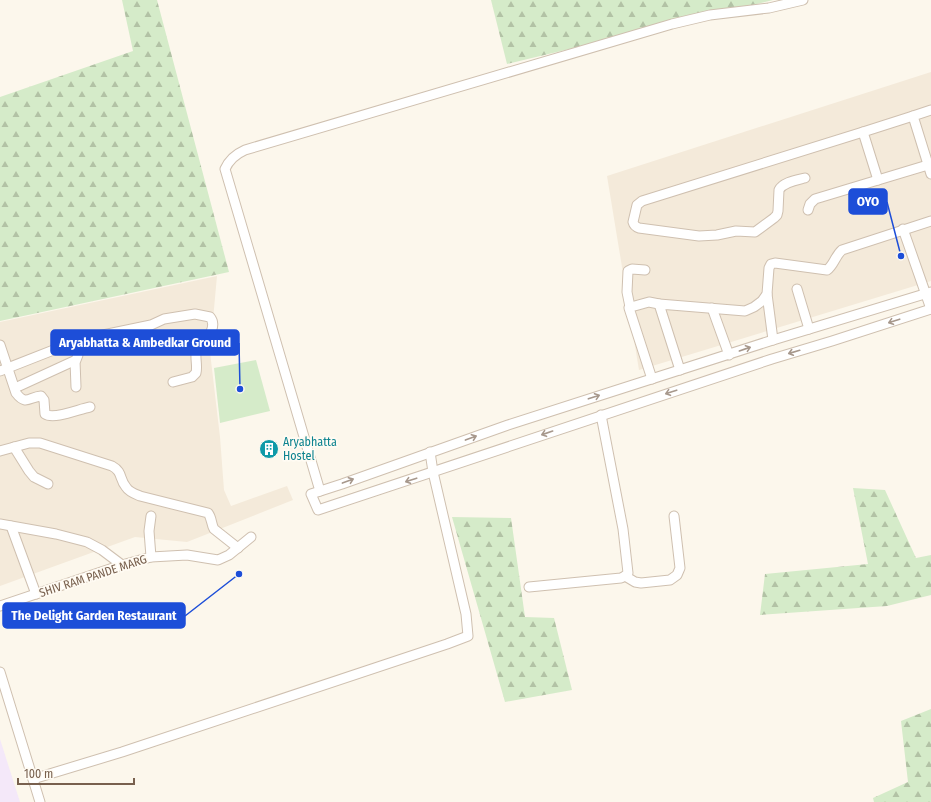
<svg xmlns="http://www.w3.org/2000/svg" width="931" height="802" viewBox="0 0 931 802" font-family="'Fira Sans Condensed',sans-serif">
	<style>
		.residential { fill: #f4eada }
		.education { fill: #f4e8f9 }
		.grass { fill: #d5ebc9 }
		.forest { fill: url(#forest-firs) }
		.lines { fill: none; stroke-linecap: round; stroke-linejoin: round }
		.minor-casing { stroke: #cfc0b0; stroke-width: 11 }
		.minor { stroke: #fff; stroke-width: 9 }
		.oneway { stroke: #a7988c }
		.labels { text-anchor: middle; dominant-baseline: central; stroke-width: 3.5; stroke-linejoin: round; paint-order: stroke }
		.culture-label { font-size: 12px; fill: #0d838f; stroke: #fffbf3; text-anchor: start }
		.street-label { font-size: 12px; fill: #78604e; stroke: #fffbf3 }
		.leader { fill: none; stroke: #1d4ed8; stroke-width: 1.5 }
		.callout-dot { fill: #1d4ed8; stroke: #fffbf3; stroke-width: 1.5 }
		.callout { fill: #1d4ed8; stroke: #1d4ed8; stroke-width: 1.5 }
		.callout-label { font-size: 13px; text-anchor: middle; font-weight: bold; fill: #fff }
	</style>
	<defs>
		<pattern id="forest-firs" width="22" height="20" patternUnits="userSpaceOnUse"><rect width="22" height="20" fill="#d5ebc9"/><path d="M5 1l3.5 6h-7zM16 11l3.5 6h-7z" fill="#b2c2a5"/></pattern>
	</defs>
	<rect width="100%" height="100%" fill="#fcf7ec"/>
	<!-- residential -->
	<g class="residential">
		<path d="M 931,72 L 931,281 L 639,370 L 607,176 Z"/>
		<path d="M 217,276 L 210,352 L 220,437 L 224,490 L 231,506 L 287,486 L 293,500 L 187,542 L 135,537 L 0,586 L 0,322 Z"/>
	</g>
	<!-- education -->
	<path class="education" d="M 0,739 L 20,802 L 0,802 Z"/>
	<!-- grass -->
	<path class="grass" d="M 256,360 L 270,411 L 220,423 L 214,368 Z"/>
	<!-- forest -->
	<g class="forest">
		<path d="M 122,0 L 157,0 L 229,272 L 0,321 L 0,97 L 133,51 Z"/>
		<path d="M 491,0 L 773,0 L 507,64 Z"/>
		<path d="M 853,488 L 885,490 L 916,558 L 931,555 L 931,595 L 887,606 L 760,615 L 765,574 L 868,564 Z"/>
		<path d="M 452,517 L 511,518 L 525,617 L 554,618 L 572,690 L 505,702 Z"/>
		<path d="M 931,709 L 931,802 L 874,802 L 873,798 L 908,782 L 901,721 Z"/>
	</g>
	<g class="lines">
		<!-- minor casing -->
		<g class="minor-casing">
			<g id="minor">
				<path d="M 931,110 L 913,116 L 931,174"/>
				<path d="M 913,116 L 863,132 L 878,180 L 931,164"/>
				<path d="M 805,178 C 797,180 783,182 779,190 L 778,211 L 777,215 L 774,218 L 755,232 L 736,231 L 717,235 L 699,236 L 639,228 C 636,227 634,226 633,222 L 637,205 L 642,201 L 863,132"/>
				<path d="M 808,210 L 810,204 L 815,199 L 878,180"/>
				<path d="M 903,229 L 931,309"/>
				<path d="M 797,289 L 809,329"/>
				<path d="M 931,292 L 773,340 L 508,425 L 342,484 L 311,494 L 318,510 L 772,359 L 832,341 L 931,309"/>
				<path d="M 767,294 L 773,340"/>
				<path d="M 630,307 L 627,292 L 628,271 L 632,269 L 645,270"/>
				<path d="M 712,308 L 729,355"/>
				<path d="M 0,345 L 16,393 C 26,406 29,397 41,396 L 44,400 L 45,414 C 54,420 79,409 90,407"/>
				<path d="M 75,361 L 76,387"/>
				<path d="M 680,370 L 659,304 L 745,311 L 754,307 L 762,301 L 767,294 L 769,268 L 771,264 L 775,263 L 827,270 C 834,265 835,256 842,250 L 931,221"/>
				<path d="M 0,371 L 79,340 L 151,325 L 164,319 L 195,314 L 210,317 C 215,323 212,331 208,337 C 204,341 199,343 197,348 C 194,356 198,365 196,373 L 192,377 L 173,382"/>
				<path d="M 652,379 L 629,308 L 631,307 L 649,302 L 659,304"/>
				<path d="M 15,388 L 76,360 L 78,355 L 75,342"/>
				<path d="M 14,447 L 29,471 L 34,477 L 48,484"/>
				<path d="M 0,451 L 29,443 L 40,443 L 112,466 C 123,472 119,479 126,487 C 129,492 135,494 140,496 L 208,513 C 212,518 211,524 214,529 L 238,548"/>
				<path d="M 320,491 L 225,169 C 229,160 236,154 245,150 L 672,24 L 710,15 L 769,8 L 803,0"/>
				<path d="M 151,516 L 149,531 L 151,557"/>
				<path d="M 0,524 L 56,534 L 87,542 L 102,550 L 122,565"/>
				<path d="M 11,526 L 36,594"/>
				<path d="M 625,576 L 635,582 L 641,583 L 670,580 L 677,575 L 680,568 L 674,516"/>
				<path d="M 529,587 L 621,578 L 625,576 L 628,573 L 623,529 L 601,415"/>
				<path d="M 0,606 L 122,565 L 151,557 L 187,555 L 218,560 L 229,555 L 251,537"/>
				<path d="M 0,672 L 40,802"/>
				<path d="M 33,779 L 122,752 L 447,644 L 468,636 L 466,614 L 433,472 L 430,452"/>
			</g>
		</g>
		<!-- minor -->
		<use href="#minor" class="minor"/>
	</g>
	<!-- one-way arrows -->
	<defs><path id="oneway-shaft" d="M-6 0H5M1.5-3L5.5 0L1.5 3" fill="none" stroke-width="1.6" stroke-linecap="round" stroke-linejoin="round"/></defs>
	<g class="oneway">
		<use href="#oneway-shaft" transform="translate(894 321) rotate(162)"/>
		<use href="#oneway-shaft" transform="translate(745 349) rotate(-19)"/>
		<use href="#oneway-shaft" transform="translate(794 352) rotate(164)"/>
		<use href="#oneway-shaft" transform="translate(671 392) rotate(162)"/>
		<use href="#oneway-shaft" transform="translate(594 397) rotate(-18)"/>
		<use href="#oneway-shaft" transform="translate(547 433) rotate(161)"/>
		<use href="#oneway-shaft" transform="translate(471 438) rotate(-20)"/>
		<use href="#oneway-shaft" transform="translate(411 480) rotate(162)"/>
		<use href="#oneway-shaft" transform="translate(348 481) rotate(-20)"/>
	</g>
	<!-- icons -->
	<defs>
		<g id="building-disc" transform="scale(1)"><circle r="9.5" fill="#0f9aa8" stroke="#fffbf3"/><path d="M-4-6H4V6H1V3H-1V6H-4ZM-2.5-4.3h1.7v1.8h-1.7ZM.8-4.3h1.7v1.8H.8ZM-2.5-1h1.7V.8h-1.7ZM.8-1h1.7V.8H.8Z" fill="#fff"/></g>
	</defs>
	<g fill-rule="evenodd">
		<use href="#building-disc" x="269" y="449"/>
	</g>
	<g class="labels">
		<!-- culture labels -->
		<g class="culture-label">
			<text x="283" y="442">Aryabhatta<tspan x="283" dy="14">Hostel</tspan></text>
		</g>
		<!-- street labels -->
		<g class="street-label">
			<text transform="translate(93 576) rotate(-18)">SHIV RAM PANDE MARG</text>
		</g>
	</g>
	<!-- callouts -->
	<path class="leader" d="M901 256L887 202M240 389L239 343M239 574L185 616"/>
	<g class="callout-dot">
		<circle cx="901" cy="256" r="4"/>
		<circle cx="240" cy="389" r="4"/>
		<circle cx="239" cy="574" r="4"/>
	</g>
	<g class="callout">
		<rect x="849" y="189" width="38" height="25" rx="4"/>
		<rect x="51" y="330" width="188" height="25" rx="4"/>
		<rect x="3" y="603" width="182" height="25" rx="4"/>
	</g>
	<g class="callout-label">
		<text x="868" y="206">OYO</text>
		<text x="145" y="347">Aryabhatta &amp; Ambedkar Ground</text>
		<text x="94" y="620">The Delight Garden Restaurant</text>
	</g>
	<!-- scale -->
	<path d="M18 778v6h116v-6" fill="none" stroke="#78604e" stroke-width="2"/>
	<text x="24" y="778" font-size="12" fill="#78604e" stroke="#fffbf3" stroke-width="3" paint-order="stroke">100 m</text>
</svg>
